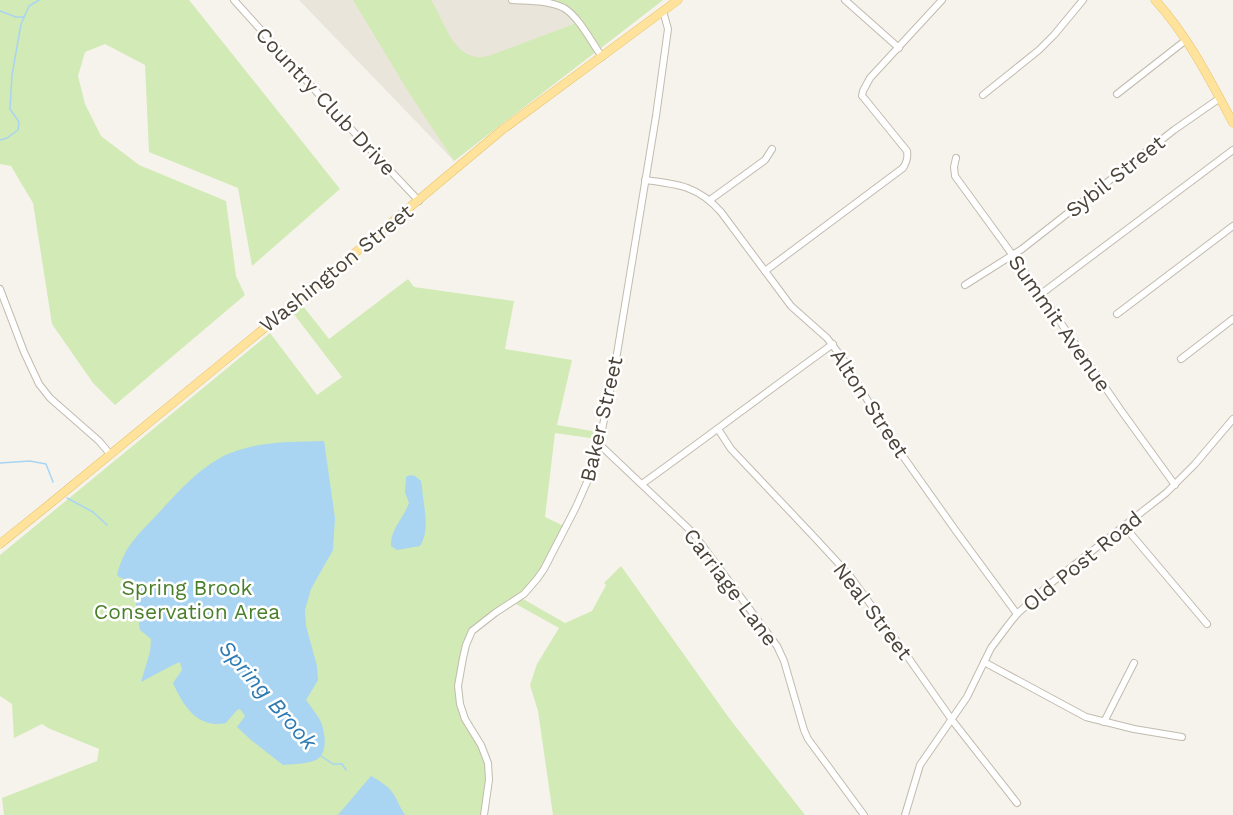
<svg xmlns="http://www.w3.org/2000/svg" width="1233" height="815" viewBox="0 0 1233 815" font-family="'Work Sans',sans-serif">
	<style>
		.residential { fill: #eae5da }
		.green { fill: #d2eab5 }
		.water { fill: #a9d4f2 }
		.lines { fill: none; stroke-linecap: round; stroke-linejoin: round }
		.stream { stroke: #a9d4f2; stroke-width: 1.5 }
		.minor-casing { stroke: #c2bbae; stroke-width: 8 }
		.major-casing { stroke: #e6c16a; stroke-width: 9 }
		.minor { stroke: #fff; stroke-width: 6 }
		.major { stroke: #ffe39c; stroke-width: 8 }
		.labels { text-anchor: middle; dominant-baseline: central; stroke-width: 5; stroke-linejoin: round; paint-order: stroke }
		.street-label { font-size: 21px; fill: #4b4439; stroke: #fff }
		.park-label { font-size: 21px; fill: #4a7f2a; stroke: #fff }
		.water-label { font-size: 22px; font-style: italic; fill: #2e7ab2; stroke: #fff }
	</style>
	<rect width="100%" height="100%" fill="#f6f3ec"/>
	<!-- residential -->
	<path class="residential" d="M 299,0 L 663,0 L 454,161 Z"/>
	<!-- green -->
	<g class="green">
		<path d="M 0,0 L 189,0 L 340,189 L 252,266 L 238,188 L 149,152 L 145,65 L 105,44 L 85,52 L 78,76 L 85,104 L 101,136 L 139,165 L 226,201 L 236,276 L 245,295 L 115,405 L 93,383 L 52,324 L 33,203 L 11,166 L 0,164 Z"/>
		<path d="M 353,0 L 431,0 C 444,19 451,54 477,57 C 481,58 487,56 491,55 L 574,24 L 582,19 L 570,7 L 555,0 L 663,0 L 454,161 L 406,88 Z"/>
		<path d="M 408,279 L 414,287 L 514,301 L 505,349 L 572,360 L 557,425 L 598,432 L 597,439 L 555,433 L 545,517 L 566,527 L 531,587 L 472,631 L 458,679 L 462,712 L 488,763 L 484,815 L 4,815 L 2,798 L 97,761 L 99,749 L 48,728 L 42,724 L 14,738 L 12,704 L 0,696 L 0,555 L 270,333 L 317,395 L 342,377 L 293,313 L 303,306 L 329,339 Z"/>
		<path d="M 621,566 L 729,718 L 805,815 L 553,815 L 538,711 L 530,685 L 537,664 L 559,628 L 516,604 L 523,599 L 565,623 L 592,611 L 606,585 L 604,583 Z"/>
	</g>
	<!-- water -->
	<g class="water">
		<path d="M 324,441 L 335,518 L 333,550 L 311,589 L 305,610 L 306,626 L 317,666 L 318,680 L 306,700 C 311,707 316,713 320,720 C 325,731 329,753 316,760 C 307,764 293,764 283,765 L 251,740 L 237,727 L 245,716 L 240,709 L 237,710 L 226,723 C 197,729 183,705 173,683 L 182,670 L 180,662 L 171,666 L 141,682 L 150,652 L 151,639 L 140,630 C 137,613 140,599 124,588 L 124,579 L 119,577 L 117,575 C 120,563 125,551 133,541 C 139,533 147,525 155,517 C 176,494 199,467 228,454 C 258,441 292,442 324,441 Z"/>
		<path d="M 410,475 L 415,476 L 421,481 L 422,487 C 423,506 431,529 420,546 L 397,550 L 391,546 C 390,529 404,518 409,503 L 405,492 L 406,477 Z"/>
		<path d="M 371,776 C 378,780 387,785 392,792 C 397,798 400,808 405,815 L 338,815 Z"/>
	</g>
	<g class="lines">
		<!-- stream -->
		<g class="stream">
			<path d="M 0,11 L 16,17 L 24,17"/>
			<path d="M 0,140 L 7,138 L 18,130 L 19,122 L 10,109 L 12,75 L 21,24 L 29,6 L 39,0"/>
			<path d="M 0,463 L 30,461 L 46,464 L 53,482"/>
			<path d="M 67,498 L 93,512 L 107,525"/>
			<path d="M 321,756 L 333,764 L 342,764 L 346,770"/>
		</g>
		<!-- minor casing -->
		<g class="minor-casing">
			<g id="minor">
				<path d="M 234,0 L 332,109 L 419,201"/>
				<path d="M 512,0 C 530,1 548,0 564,8 C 579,17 592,43 602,57"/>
				<path d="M 845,0 L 899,48"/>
				<path d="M 1117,94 L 1186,40"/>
				<path d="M 983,95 L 1039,50 L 1054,35 L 1083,0"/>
				<path d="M 956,158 L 954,167 L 955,176 L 1041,294 L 1120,409 L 1175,485"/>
				<path d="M 645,180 C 678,184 698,186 721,212 L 791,306 L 827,338 L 843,359 L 890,438 L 956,531 L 1017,614"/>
				<path d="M 710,200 L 765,160 L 772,149"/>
				<path d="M 765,271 L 903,168 C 907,162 908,158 907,151 L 864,98 L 862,96 L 863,91 L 870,78 L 942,0"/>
				<path d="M 965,285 L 1022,249 L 1174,130 L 1220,98"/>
				<path d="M 0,289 L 24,352 L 39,384 L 50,398 L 99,441 L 110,454"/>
				<path d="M 1041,294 L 1233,150"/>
				<path d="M 1117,314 L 1233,226"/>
				<path d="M 1181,359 L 1233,319"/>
				<path d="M 718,429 L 731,449 L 817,540 L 850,576 L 884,623 L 952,720 L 1017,803"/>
				<path d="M 599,444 L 693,533 L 777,646 L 784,661 L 804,730 L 808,739 L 864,815"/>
				<path d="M 642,484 C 706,438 769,390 833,344"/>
				<path d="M 1125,527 L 1207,624"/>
				<path d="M 984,662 L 1086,717 L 1134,729 L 1182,737"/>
				<path d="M 1104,722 L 1134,663"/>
				<path d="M 484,815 L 489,780 L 488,763 L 481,745 L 465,719 L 460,704 L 458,686 L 463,658 L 466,645 L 472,631 L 495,613 L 524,594 L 537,579 L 544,569 L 576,507 L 591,473 L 599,444 L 614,372 L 656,116 L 668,29 L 663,11"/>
				<path d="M 905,815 L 920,765 L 967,697 L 991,648 L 1009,624 L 1017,614 L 1050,584 L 1166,493 L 1195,464 L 1233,419"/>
			</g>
		</g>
		<!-- major casing -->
		<g class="major-casing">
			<g id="major">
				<path d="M 1155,0 C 1188,36 1210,80 1233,123"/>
				<path d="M 0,544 L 46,507 L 306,294 L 502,130 L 678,0"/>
			</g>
		</g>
		<!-- minor -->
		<use href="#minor" class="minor"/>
		<!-- major -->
		<use href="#major" class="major"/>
	</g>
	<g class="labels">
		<!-- street labels -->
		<g class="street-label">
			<text transform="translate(326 101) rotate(47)">Country Club Drive</text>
			<text transform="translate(1115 176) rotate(-38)">Sybil Street</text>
			<text transform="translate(336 268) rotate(-39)">Washington Street</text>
			<text transform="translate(1060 323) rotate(55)">Summit Avenue</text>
			<text transform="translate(870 403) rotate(57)">Alton Street</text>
			<text transform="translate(601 419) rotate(-77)">Baker Street</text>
			<text transform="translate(1082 561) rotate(-39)">Old Post Road</text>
			<text transform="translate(731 587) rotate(53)">Carriage Lane</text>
			<text transform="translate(873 611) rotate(53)">Neal Street</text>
		</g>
		<!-- park labels -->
		<g class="park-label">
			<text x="187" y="587">Spring Brook<tspan x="187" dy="24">Conservation Area</tspan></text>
		</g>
		<!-- water labels -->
		<g class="water-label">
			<text transform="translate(268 695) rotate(49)">Spring Brook</text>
		</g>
	</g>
</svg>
